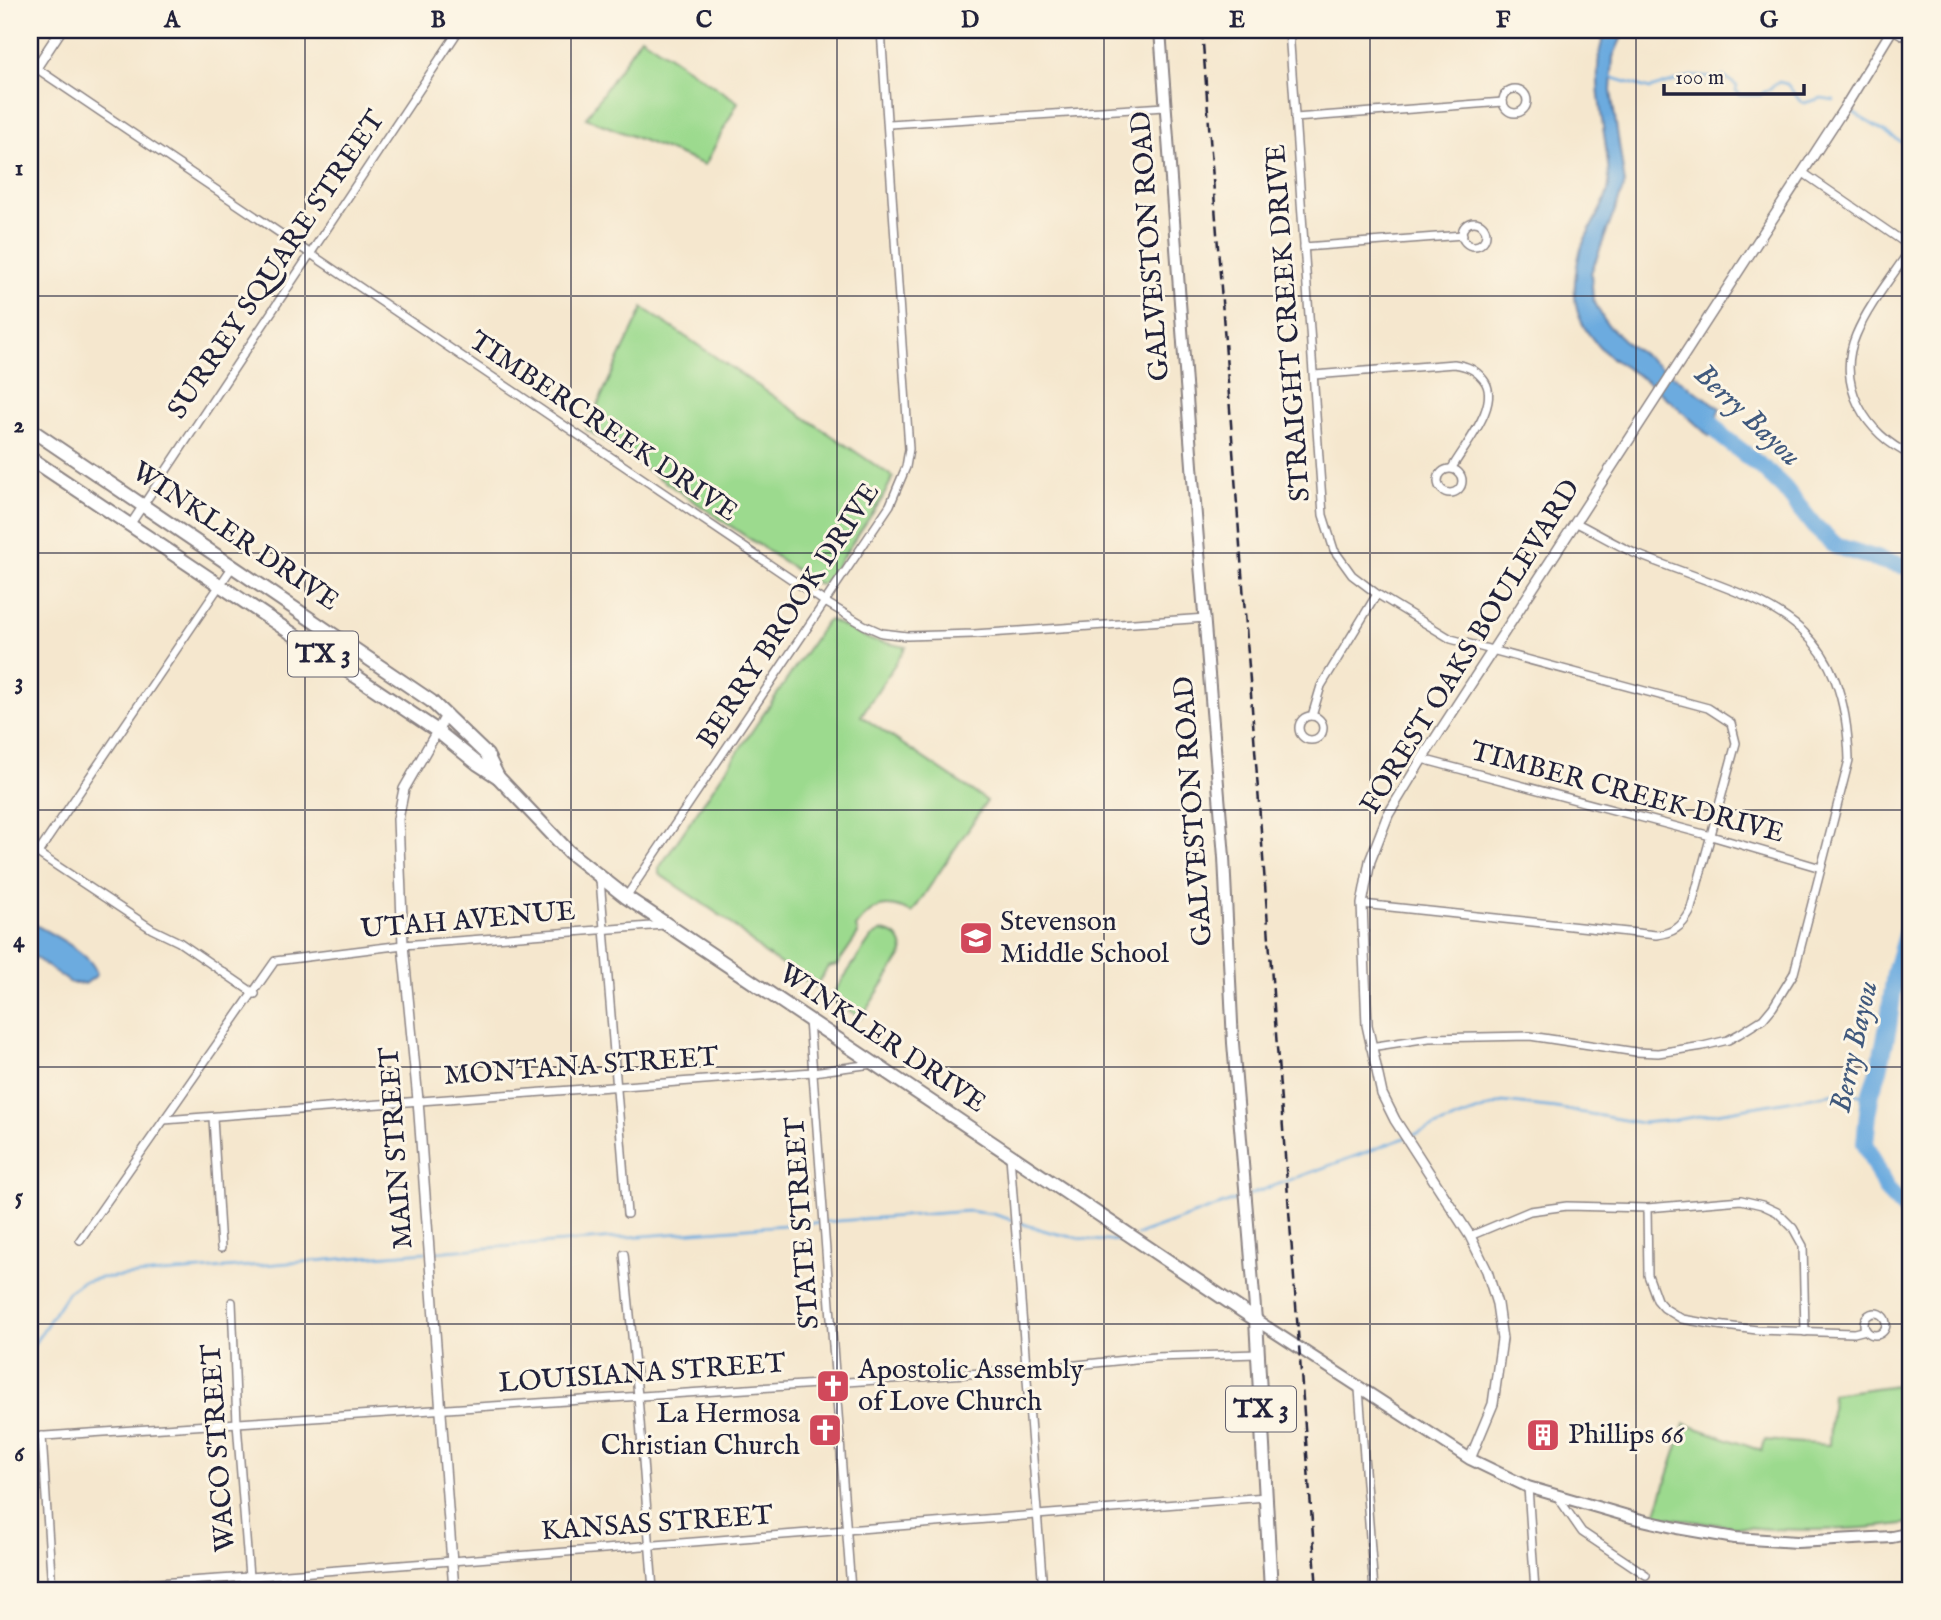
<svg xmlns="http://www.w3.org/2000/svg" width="1941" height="1620" viewBox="0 0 1941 1620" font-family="'IM FELL English',serif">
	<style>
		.green { fill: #9cda8e; stroke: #5f7e64; stroke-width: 2 }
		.water { fill: #6cabdf; stroke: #47668d; stroke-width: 2 }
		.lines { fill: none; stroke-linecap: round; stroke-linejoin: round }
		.stream { stroke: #6cabdf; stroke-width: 2.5 }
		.river { stroke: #6cabdf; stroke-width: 18 }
		.minor-casing { stroke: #8c8484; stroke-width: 10 }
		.tertiary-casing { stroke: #8c8484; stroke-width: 12 }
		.secondary-casing { stroke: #8c8484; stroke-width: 14 }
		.primary-casing { stroke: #8c8484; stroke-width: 16 }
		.minor { stroke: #fff; stroke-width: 7 }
		.tertiary { stroke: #fff; stroke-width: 9 }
		.secondary { stroke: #fff; stroke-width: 10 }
		.primary { stroke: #fff; stroke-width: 12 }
		.rail { stroke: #22223b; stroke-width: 2.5; stroke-dasharray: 10 5; stroke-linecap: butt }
		.grid { fill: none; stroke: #22223b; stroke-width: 2; stroke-opacity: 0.55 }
		.labels { text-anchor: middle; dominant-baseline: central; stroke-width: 6; stroke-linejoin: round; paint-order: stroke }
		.shield { fill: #fcf5e5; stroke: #63616e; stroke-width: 2 }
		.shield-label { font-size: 26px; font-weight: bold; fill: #22223b }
		.street-label { font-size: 28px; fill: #22223b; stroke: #fcf5e5 }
		.poi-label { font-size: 28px; fill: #22223b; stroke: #fcf5e5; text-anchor: start }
		.water-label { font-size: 30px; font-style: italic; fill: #40597d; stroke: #fcf5e5 }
		.neatline { fill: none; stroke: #22223b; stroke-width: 2.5 }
		.grid-label { font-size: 23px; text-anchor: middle; font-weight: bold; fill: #22223b }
	</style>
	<rect width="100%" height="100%" fill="#fcf5e5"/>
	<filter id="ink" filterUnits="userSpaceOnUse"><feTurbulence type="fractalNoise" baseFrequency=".0143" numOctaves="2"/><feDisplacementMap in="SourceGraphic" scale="14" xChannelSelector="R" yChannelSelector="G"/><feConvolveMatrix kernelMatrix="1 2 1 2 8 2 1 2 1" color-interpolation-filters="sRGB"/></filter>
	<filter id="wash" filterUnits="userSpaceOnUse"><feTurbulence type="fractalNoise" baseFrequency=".00686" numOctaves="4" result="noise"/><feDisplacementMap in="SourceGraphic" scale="28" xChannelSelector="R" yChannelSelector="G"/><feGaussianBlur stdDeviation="1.57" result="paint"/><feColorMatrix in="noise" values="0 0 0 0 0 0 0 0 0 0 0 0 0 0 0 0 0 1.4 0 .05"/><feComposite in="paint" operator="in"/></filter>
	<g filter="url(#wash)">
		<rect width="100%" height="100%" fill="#f5e7ce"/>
		<!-- green -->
		<g class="green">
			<path d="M 641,37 L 738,102 L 705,165 L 586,118 Z"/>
			<path d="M 643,308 L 893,477 L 882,499 L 826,582 L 821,584 L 814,582 L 586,429 Z"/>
			<path d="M 830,620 L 871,640 L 906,647 L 861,716 L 987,801 L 912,913 C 887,900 872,905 856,927 L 858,934 L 837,965 L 828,967 L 815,987 L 764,953 L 727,920 L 659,874 L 659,868 L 826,622 Z"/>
			<path d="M 882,931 C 896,933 903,940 903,953 L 861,1018 L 830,998 L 871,938 Z"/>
			<path d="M 1911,1383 L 1911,1523 C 1825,1535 1740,1531 1655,1515 L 1685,1424 L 1762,1451 L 1765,1440 L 1829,1445 L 1832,1394 Z"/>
		</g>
		<!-- water -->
		<g class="water">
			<path d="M 1606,30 L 1625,30 L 1613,57 L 1611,91 L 1625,184 L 1591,273 L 1593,299 L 1605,322 L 1628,344 L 1720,408 L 1709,436 C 1689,418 1670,400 1649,383 C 1636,373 1621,366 1609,356 C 1575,326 1569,300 1579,256 C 1583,234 1609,203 1609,183 C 1609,135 1586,76 1606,30 Z"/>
			<path d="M 30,922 C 48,932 94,954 97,975 L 85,984 L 71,983 L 30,954 Z"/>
		</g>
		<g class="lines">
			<!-- stream -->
			<g class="stream">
				<path d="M 1610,77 L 1650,89 L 1691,76 L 1717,78 L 1723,76 L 1737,86 L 1736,91 L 1739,95 L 1760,95 L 1779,82 L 1787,84 L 1800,101 L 1804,103 L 1822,98 L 1834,100"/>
				<path d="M 1852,112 L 1911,148"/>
				<path d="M 1249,1195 L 1503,1102 L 1556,1108 L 1641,1123 L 1675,1120 L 1836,1093 L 1870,1095"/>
				<path d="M 1018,1222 C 1046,1232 1099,1247 1128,1238"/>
				<path d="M 1137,1235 L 1243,1197"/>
				<path d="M 433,1252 L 968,1211 L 993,1214 L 1012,1220"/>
				<path d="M 30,1350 L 68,1292 L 82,1282 L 100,1278 L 426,1252"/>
			</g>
			<!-- river -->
			<g class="river">
				<path d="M 1699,409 L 1723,437 L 1764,469 L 1784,488 L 1814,526 L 1836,546 L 1887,562 L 1911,567"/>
				<path d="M 1911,918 L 1895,973 L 1888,1027 L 1879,1069 L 1870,1095 L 1865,1143 L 1886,1189 L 1911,1215"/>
			</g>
		</g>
	</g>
	<g filter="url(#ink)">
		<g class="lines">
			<!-- minor casing -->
			<g class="minor-casing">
				<g id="minor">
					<path d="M 1289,30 L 1323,515 L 1334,550 L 1352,575 L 1377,594 L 1451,639 L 1708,708 L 1731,723 L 1736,743 L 1690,912 C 1682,927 1673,933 1656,935 L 1362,904"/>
					<path d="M 1893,30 L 1911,40"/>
					<path d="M 36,68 L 825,602 L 864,625 L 882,633 L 907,636 L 974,634 L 1206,618"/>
					<circle cx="1515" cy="101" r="12"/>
					<path d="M 1295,118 L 1503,102"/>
					<path d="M 889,124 L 1165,107"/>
					<path d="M 1802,172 L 1911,247"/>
					<circle cx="1474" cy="234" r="12"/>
					<path d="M 1304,247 L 1463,235"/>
					<path d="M 1911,248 C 1893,276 1869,304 1856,335 C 1835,384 1866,435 1911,455"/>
					<path d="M 1314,375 L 1454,364 C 1467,366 1475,369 1483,379 C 1503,402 1464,446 1452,468"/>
					<circle cx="1450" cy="481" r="12"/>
					<path d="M 130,525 L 459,30"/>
					<path d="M 1312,716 L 1321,686 L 1377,594"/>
					<circle cx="1311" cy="728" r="12"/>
					<path d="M 1422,759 L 1711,836 L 1821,868"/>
					<path d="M 30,848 L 152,929 L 179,942 L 255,994"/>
					<path d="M 38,853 L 233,566"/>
					<path d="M 600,879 L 627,1214"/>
					<path d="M 626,897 L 890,505 L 906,467 L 909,449 L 881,30"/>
					<path d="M 809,1020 L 851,1590"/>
					<path d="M 1370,1047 L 1429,1038 L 1530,1036 L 1636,1052 L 1658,1053 L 1703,1046 L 1728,1040 L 1739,1034 L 1763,1019 L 1773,1007 L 1794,973 L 1849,760 C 1845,605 1753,602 1634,553 C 1615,544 1596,533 1577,523"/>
					<path d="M 213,1118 L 221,1248"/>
					<path d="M 164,1120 L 813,1072 L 872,1064"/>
					<path d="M 1010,1156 L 1043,1590"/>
					<path d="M 1647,1208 L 1648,1275 L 1657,1300 L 1664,1308 L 1682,1319 L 1717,1325 L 1757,1330 L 1854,1333 L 1866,1330"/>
					<path d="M 1470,1236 L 1530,1211 L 1567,1206 L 1647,1208 L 1741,1200 L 1762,1205 L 1777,1212 L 1793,1228 L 1803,1246 L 1805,1332"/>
					<path d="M 80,1240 L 275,961 L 403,945 L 664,925"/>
					<path d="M 624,1254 L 638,1396 L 653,1590"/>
					<path d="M 232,1302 L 237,1423 L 250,1590"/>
					<circle cx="1875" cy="1324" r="11"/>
					<path d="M 1359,1389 L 1374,1590"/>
					<path d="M 42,1436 L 52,1590"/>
					<path d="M 30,1437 L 1027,1370 L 1155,1357 L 1258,1354"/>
					<path d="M 1528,1487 L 1535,1590"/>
					<path d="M 1557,1496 L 1582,1532 L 1646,1575"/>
					<path d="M 52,1590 L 249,1577 L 1266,1497"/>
				</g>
			</g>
			<!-- tertiary casing -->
			<g class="tertiary-casing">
				<g id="tertiary">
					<path d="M 30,77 L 61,30"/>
					<path d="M 447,714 L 404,789 L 398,819 L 403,945 L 418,1100 L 454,1590"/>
					<path d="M 1470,1459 L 1493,1404 L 1502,1339 L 1497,1304 L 1487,1271 L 1470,1236 L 1395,1120 L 1382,1094 L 1367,1025 L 1362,904 L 1370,861 L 1388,815 L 1422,759 L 1845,107 L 1892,30"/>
				</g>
			</g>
			<!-- secondary casing -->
			<g class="secondary-casing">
				<path id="secondary" d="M 1160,30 L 1193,479 L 1224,857 L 1233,1043 L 1256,1320 L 1470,1459 L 1528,1487 L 1638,1519 L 1677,1528 L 1735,1538 L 1797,1542 L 1892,1537 L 1911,1533"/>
			</g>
			<!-- primary casing -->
			<g class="primary-casing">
				<g id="primary">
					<path d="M 30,429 L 431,701 L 487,755 L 498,777 L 569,852 L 626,897 L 1256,1320 L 1271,1590"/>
					<path d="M 30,458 L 436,730 L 478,764 L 498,777"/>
				</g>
			</g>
			<!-- minor -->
			<use href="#minor" class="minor"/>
			<!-- tertiary -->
			<use href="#tertiary" class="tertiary"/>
			<!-- secondary -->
			<use href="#secondary" class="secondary"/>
			<!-- primary -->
			<use href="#primary" class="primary"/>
			<!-- rail -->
			<path class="rail" d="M 1202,30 L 1317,1590"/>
		</g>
	</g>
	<!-- grid -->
	<path class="grid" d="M 305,30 L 305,1590M 571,30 L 571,1590M 837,30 L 837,1590M 1104,30 L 1104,1590M 1370,30 L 1370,1590M 1636,30 L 1636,1590M 30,296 L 1911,296M 30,553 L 1911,553M 30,810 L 1911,810M 30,1067 L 1911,1067M 30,1324 L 1911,1324"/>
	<!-- icons -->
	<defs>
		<g id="school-square" transform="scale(1.75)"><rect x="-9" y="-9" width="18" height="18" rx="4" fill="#d1495b" stroke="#fcf5e5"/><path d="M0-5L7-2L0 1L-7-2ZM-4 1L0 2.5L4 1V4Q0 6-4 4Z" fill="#fff"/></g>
		<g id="church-square" transform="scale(1.75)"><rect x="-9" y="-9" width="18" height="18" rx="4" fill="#d1495b" stroke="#fcf5e5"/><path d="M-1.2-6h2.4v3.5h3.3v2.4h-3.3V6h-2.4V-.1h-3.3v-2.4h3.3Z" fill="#fff"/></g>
		<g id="building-square" transform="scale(1.75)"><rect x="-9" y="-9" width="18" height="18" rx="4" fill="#d1495b" stroke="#fcf5e5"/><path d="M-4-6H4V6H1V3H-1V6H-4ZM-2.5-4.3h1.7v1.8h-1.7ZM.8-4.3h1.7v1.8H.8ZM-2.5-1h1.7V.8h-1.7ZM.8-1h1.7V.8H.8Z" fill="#fff"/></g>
	</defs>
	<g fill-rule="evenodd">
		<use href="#school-square" x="976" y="938"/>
		<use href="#church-square" x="833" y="1386"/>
		<use href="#church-square" x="825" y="1430"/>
		<use href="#building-square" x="1543" y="1435"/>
	</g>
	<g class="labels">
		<!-- shield labels -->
		<g class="shield">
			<rect x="288" y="631.5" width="70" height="45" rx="5"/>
			<rect x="1226" y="1386.5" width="70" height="45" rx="5"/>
		</g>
		<g class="shield-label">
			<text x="323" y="654">TX 3</text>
			<text x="1261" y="1409">TX 3</text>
		</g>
		<!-- street labels -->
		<g class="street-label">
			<text transform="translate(1151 246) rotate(-94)">GALVESTON ROAD</text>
			<text transform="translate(277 265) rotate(-56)">SURREY SQUARE STREET</text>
			<text transform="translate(1289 323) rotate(-94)">STRAIGHT CREEK DRIVE</text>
			<text transform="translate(603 427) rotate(34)">TIMBERCREEK DRIVE</text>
			<text transform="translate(235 537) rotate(34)">WINKLER DRIVE</text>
			<text transform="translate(789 616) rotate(-57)">BERRY BROOK DRIVE</text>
			<text transform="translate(1471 647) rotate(-58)">FOREST OAKS BOULEVARD</text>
			<text transform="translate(1627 793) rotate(15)">TIMBER CREEK DRIVE</text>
			<text transform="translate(1194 811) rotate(-94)">GALVESTON ROAD</text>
			<text transform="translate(468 921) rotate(-5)">UTAH AVENUE</text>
			<text transform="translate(882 1039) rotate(34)">WINKLER DRIVE</text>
			<text transform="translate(581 1067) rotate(-4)">MONTANA STREET</text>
			<text transform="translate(397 1148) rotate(-94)">MAIN STREET</text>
			<text transform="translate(803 1223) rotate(-94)">STATE STREET</text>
			<text transform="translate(642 1374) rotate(-4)">LOUISIANA STREET</text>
			<text transform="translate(219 1448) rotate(-94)">WACO STREET</text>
			<text transform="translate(657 1524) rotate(-4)">KANSAS STREET</text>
		</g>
		<!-- poi labels -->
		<g class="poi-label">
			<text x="1000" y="922">Stevenson<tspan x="1000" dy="32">Middle School</tspan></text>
			<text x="858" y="1370">Apostolic Assembly<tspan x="858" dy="32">of Love Church</tspan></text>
			<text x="800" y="1414" text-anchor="end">La Hermosa<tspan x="800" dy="32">Christian Church</tspan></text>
			<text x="1568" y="1435">Phillips 66</text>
		</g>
		<!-- water labels -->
		<g class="water-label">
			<text transform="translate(1747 416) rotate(43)">Berry Bayou</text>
			<text transform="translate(1855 1047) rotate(-78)">Berry Bayou</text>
		</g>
	</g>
	<!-- margin -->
	<rect width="1941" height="1620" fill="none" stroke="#fcf5e5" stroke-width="77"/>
	<!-- scale -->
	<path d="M1664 84v10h140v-10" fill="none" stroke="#22223b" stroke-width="3.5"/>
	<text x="1675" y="84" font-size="21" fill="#22223b" stroke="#fcf5e5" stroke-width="5" paint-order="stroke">100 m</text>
	<rect x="38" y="38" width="1864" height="1544" class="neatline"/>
	<g class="grid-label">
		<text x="172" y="27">A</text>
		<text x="438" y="27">B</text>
		<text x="704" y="27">C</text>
		<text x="970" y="27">D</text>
		<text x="1237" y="27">E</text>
		<text x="1503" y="27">F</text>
		<text x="1769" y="27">G</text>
		<text x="19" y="175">1</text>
		<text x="19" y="432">2</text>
		<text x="19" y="689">3</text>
		<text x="19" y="947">4</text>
		<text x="19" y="1204">5</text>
		<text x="19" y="1461">6</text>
	</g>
</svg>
